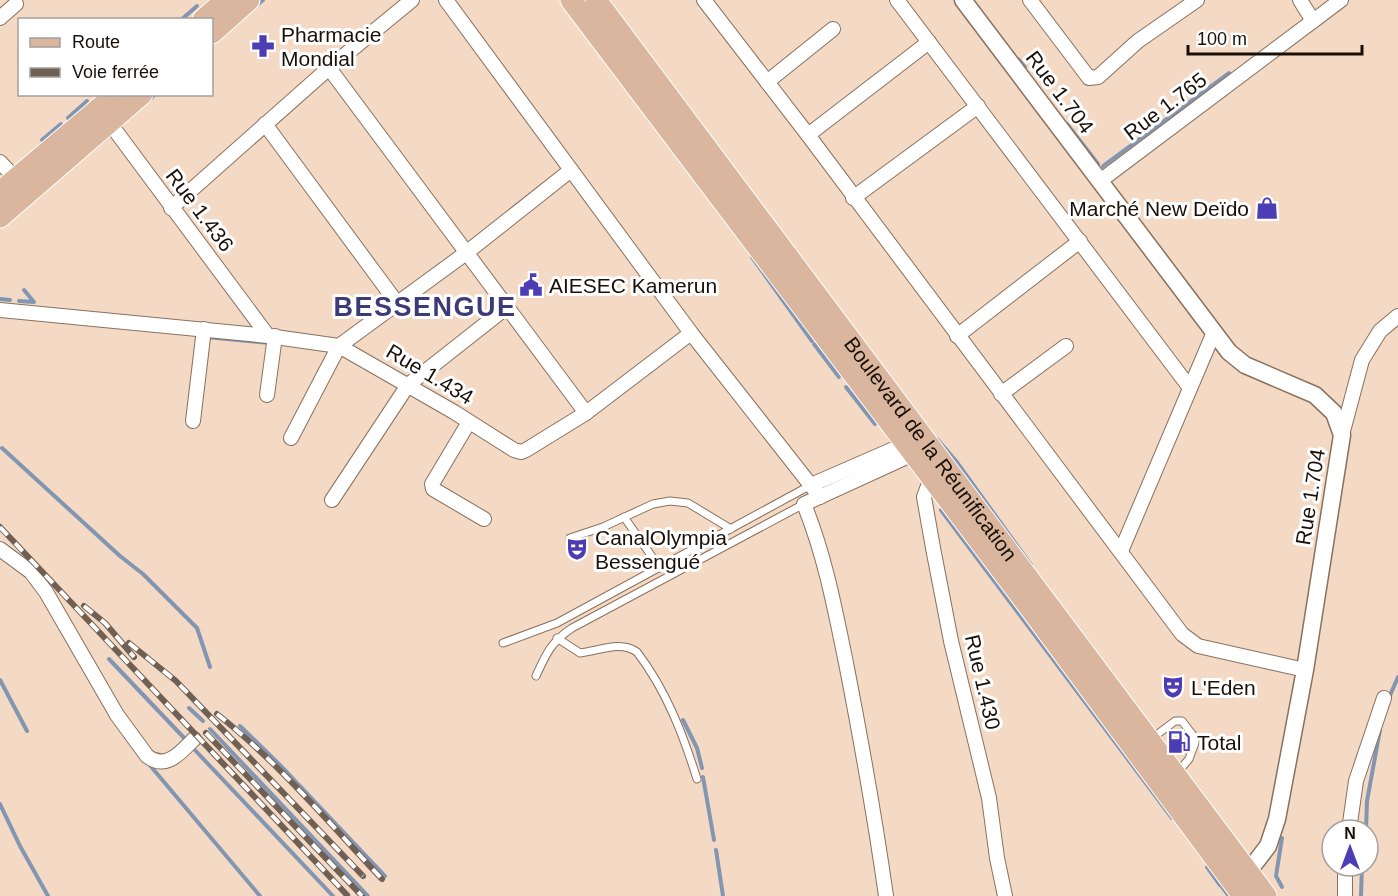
<svg xmlns="http://www.w3.org/2000/svg" width="1398" height="896" viewBox="0 0 1398 896" font-family="Helvetica,sans-serif">
	<style>
		.lines { fill: none; stroke-linecap: round; stroke-linejoin: round }
		.stream { stroke: #8296b1; stroke-width: 4 }
		.service-casing { stroke: #89715e; stroke-width: 9 }
		.minor-casing { stroke: #89715e; stroke-width: 16 }
		.tertiary-casing { stroke: #89715e; stroke-width: 19 }
		.primary-casing { stroke: #fff; stroke-width: 23 }
		.service { stroke: #fff; stroke-width: 7 }
		.minor { stroke: #fff; stroke-width: 14 }
		.tertiary { stroke: #fff; stroke-width: 16 }
		.primary { stroke: #d9b69d; stroke-width: 21 }
		.rail-casing { stroke: #706053; stroke-width: 6 }
		.rail { stroke: #fff; stroke-width: 4; stroke-dasharray: 11; stroke-linecap: butt }
		.labels { text-anchor: middle; dominant-baseline: central; stroke-width: 6; stroke-linejoin: round; paint-order: stroke }
		.poi-label { font-size: 21px; fill: #191009; stroke: #fff; text-anchor: start }
		.street-label { font-size: 21px; fill: #191009; stroke: #fff }
		.district-label { font-size: 27px; font-weight: bold; letter-spacing: 1.5px; fill: #3d3b77; stroke: #fff }
	</style>
	<rect width="100%" height="100%" fill="#f4d9c4"/>
	<g class="lines">
		<!-- stream -->
		<g class="stream">
			<path d="M 256,6 L 263,0"/>
			<path d="M 181,20 L 197,6"/>
			<path d="M 1018,59 L 1025,67"/>
			<path d="M 149,100 L 155,94"/>
			<path d="M 68,118 L 87,101"/>
			<path d="M 1067,124 L 1098,164"/>
			<path d="M 42,140 L 61,124"/>
			<path d="M 1103,166 L 1229,73"/>
			<path d="M 752,257 L 812,341"/>
			<path d="M 0,299 L 10,300"/>
			<path d="M 19,301 L 34,302 L 24,290"/>
			<path d="M 206,337 L 269,343"/>
			<path d="M 814,344 L 839,377"/>
			<path d="M 846,387 L 875,424"/>
			<path d="M 937,439 L 956,461 L 1031,565"/>
			<path d="M 2,448 L 120,556 L 143,574 L 197,628 L 210,667"/>
			<path d="M 941,510 L 1172,818"/>
			<path d="M 109,659 L 187,741"/>
			<path d="M 0,680 L 27,731"/>
			<path d="M 1388,700 L 1398,677"/>
			<path d="M 189,708 L 203,721"/>
			<path d="M 683,720 L 697,748 L 702,768"/>
			<path d="M 240,726 L 282,767 L 385,876"/>
			<path d="M 210,729 L 368,896"/>
			<path d="M 192,747 L 333,896"/>
			<path d="M 148,763 L 260,896"/>
			<path d="M 703,777 L 714,840"/>
			<path d="M 0,804 L 20,846 L 48,896"/>
			<path d="M 1366,830 L 1367,801 L 1380,730"/>
			<path d="M 716,850 L 723,896"/>
			<path d="M 1207,867 L 1220,885"/>
			<path d="M 1222,887 L 1229,896"/>
			<path d="M 1282,887 L 1276,876 L 1282,838"/>
			<path d="M 1361,896 L 1362,866"/>
		</g>
		<!-- service casing -->
		<g class="service-casing">
			<g id="service">
				<path d="M 624,517 L 660,568"/>
				<path d="M 570,538 L 603,527 L 653,504 L 670,501 L 688,503 L 731,529"/>
				<path d="M 557,638 L 580,653 C 599,651 620,640 637,652 C 666,690 683,734 697,779"/>
				<path d="M 503,643 L 557,623 L 811,485"/>
				<path d="M 536,676 C 546,654 551,642 572,628 L 804,504"/>
				<path d="M 1151,739 L 1175,721 L 1182,721 L 1195,738 L 1195,743 L 1189,759 L 1177,773"/>
			</g>
		</g>
		<!-- minor casing -->
		<g class="minor-casing">
			<g id="minor">
				<path d="M 446,0 L 691,333 L 820,497"/>
				<path d="M 704,0 L 808,135 L 1182,634 L 1198,646 L 1305,670"/>
				<path d="M 897,0 L 1190,388"/>
				<path d="M 1030,0 L 1089,78 L 1098,77 L 1138,41 L 1197,0"/>
				<path d="M 1300,0 L 1313,21"/>
				<path d="M 0,18 L 16,4"/>
				<path d="M 329,68 L 586,413"/>
				<path d="M 767,82 L 833,29"/>
				<path d="M 106,118 L 268,336"/>
				<path d="M 265,124 L 397,303"/>
				<path d="M 808,135 L 929,42"/>
				<path d="M 0,162 L 16,179"/>
				<path d="M 1100,181 L 1341,0"/>
				<path d="M 853,198 L 978,106"/>
				<path d="M 171,208 L 329,68 L 412,0"/>
				<path d="M 0,310 L 268,336 L 339,346 L 454,412 L 514,450 L 521,452 L 526,450 L 586,413 L 691,333"/>
				<path d="M 957,336 L 1080,241"/>
				<path d="M 1001,394 L 1066,346"/>
				<path d="M 267,395 L 275,336"/>
				<path d="M 193,421 L 204,329"/>
				<path d="M 469,422 L 432,484 L 433,489 L 484,519"/>
				<path d="M 1342,435 L 1362,360 L 1380,331 L 1398,316"/>
				<path d="M 291,438 L 339,346 L 466,253 L 571,170"/>
				<path d="M 931,478 L 924,497 L 933,548 L 951,641 L 989,798 L 997,858 L 1005,896"/>
				<path d="M 811,485 L 912,441"/>
				<path d="M 332,500 L 408,385 L 507,307"/>
				<path d="M 0,549 L 31,572 L 46,592 L 117,715 L 147,756 C 166,771 181,752 194,739"/>
				<path d="M 1121,551 L 1214,332"/>
				<path d="M 1349,830 L 1356,781 L 1384,698"/>
				<path d="M 1345,866 L 1345,896"/>
				<path d="M 886,896 C 875,818 861,740 846,663 C 835,609 825,556 804,504 L 920,451"/>
			</g>
		</g>
		<!-- tertiary casing -->
		<g class="tertiary-casing">
			<path id="tertiary" d="M 963,0 L 1229,352 L 1245,365 L 1315,395 L 1334,413 L 1342,435 L 1305,670 L 1277,819 L 1268,846 L 1248,872 L 1240,878"/>
		</g>
		<!-- primary casing -->
		<g class="primary-casing">
			<g id="primary">
				<path d="M 571,0 L 1027,604 L 1243,896"/>
				<path id="s1" d="M 596,0 L 1266,896"/>
				<path d="M 203,20 L 226,0"/>
				<path d="M 212,33 L 249,0"/>
				<path d="M 0,192 L 116,94"/>
				<path d="M 0,217 L 142,94"/>
			</g>
		</g>
		<!-- service -->
		<use href="#service" class="service"/>
		<!-- minor -->
		<use href="#minor" class="minor"/>
		<!-- tertiary -->
		<use href="#tertiary" class="tertiary"/>
		<!-- primary -->
		<use href="#primary" class="primary"/>
		<!-- rail casing -->
		<g class="rail-casing">
			<g id="rail">
				<path d="M 0,527 L 347,895"/>
				<path d="M 84,606 L 105,623 L 134,657"/>
				<path d="M 129,643 L 176,681 L 363,876"/>
				<path d="M 217,714 C 278,762 329,823 382,879"/>
				<path d="M 206,733 L 362,896"/>
			</g>
		</g>
		<!-- rail -->
		<use href="#rail" class="rail"/>
	</g>
	<!-- icons -->
	<defs>
		<g id="pharmacy-bare" transform="scale(1.8)"><path d="M-2-6h4v4h4v4h-4v4h-4v-4h-4v-4h4Z" fill="#4c3db4" stroke="#fff" stroke-width="2.5" paint-order="stroke"/></g>
		<g id="shop-bare" transform="scale(1.8)"><path d="M-5-2.5h2.3a2.7 3.5 0 0 1 5.4 0H5L5.5 6h-11ZM-1.5-2.5h3a1.5 2.3 0 0 0-3 0Z" fill="#4c3db4" stroke="#fff" stroke-width="2.5" paint-order="stroke"/></g>
		<g id="civic-bare" transform="scale(1.8)"><path d="M-.6-6.5H3V-4.5H.6V-3L4-1V1h2V6H-6V1h2V-1L-.6-3ZM-1.2 2.5V6h2.4V2.5Z" fill="#4c3db4" stroke="#fff" stroke-width="2.5" paint-order="stroke"/></g>
		<g id="theatre-bare" transform="scale(1.8)"><path d="M-5-5.5Q0-4 5-5.5V0Q5 5 0 6Q-5 5-5 0ZM-3.3-2.5H-1v1.5H-3.3ZM1-2.5H3.3v1.5H1ZM-2.8 1Q0 5.5 2.8 1Z" fill="#4c3db4" stroke="#fff" stroke-width="2.5" paint-order="stroke"/></g>
		<g id="fuel-bare" transform="scale(1.8)"><path d="M-5.5-6h7V0h2V4h1.3V-2.5L3-4.5l.8-.8L6-3V5H2.5V1h-1V6h-7ZM-4.2-4.7v3.2H.2V-4.7Z" fill="#4c3db4" stroke="#fff" stroke-width="2.5" paint-order="stroke"/></g>
	</defs>
	<g fill-rule="evenodd">
		<use href="#pharmacy-bare" x="263" y="46"/>
		<use href="#shop-bare" x="1267" y="208"/>
		<use href="#civic-bare" x="531" y="285"/>
		<use href="#theatre-bare" x="577" y="549"/>
		<use href="#theatre-bare" x="1173" y="687"/>
		<use href="#fuel-bare" x="1179" y="742"/>
	</g>
	<g class="labels">
		<!-- poi labels -->
		<g class="poi-label">
			<text x="281" y="34">Pharmacie<tspan x="281" dy="24">Mondial</tspan></text>
			<text x="1249" y="208" text-anchor="end">Marché New Deïdo</text>
			<text x="549" y="285">AIESEC Kamerun</text>
			<text x="595" y="537">CanalOlympia<tspan x="595" dy="24">Bessengué</tspan></text>
			<text x="1191" y="687">L'Eden</text>
			<text x="1197" y="742">Total</text>
		</g>
		<!-- street labels -->
		<g class="street-label">
			<text transform="translate(1060 92) rotate(53)">Rue 1.704</text>
			<text transform="translate(1165 106) rotate(-37)">Rue 1.765</text>
			<text transform="translate(200 210) rotate(53)">Rue 1.436</text>
			<text transform="translate(430 374) rotate(31)">Rue 1.434</text>
			<text stroke="none"><textPath href="#s1" startOffset="560">Boulevard de la Réunification</textPath></text>
			<text transform="translate(1310 497) rotate(-81)">Rue 1.704</text>
			<text transform="translate(983 682) rotate(77)">Rue 1.430</text>
		</g>
		<!-- district labels -->
		<g class="district-label">
			<text x="425" y="307">BESSENGUE</text>
		</g>
	</g>
	<!-- legend -->
	<rect x="18" y="18" width="195" height="78" fill="#ffffff" stroke="#a39f9d" stroke-width="1.5"/>
	<rect x="30" y="38" width="30" height="9" fill="#d9b69d" stroke="#a39f9d" stroke-width="1.5"/>
	<text x="72" y="48" font-size="18" fill="#191009">Route</text>
	<rect x="30" y="68" width="30" height="9" fill="#706053" stroke="#a39f9d" stroke-width="1.5"/>
	<text x="72" y="78" font-size="18" fill="#191009">Voie ferrée</text>
	<!-- north arrow -->
	<g transform="translate(1350 848)"><circle r="28" fill="#ffffff" stroke="#a39f9d" stroke-width="1.5"/>
	<path d="M0-4.5L10 22L0 15L-10 22Z" fill="#4c3db4"/>
	<text y="-9" font-size="16" font-weight="bold" text-anchor="middle" fill="#191009">N</text>
	</g>
	<!-- scale -->
	<path d="M1188 45v9h174v-9" fill="none" stroke="#191009" stroke-width="3"/>
	<text x="1197" y="45" font-size="18" fill="#191009" stroke="#ffffff" stroke-width="4.5" paint-order="stroke">100 m</text>
</svg>
